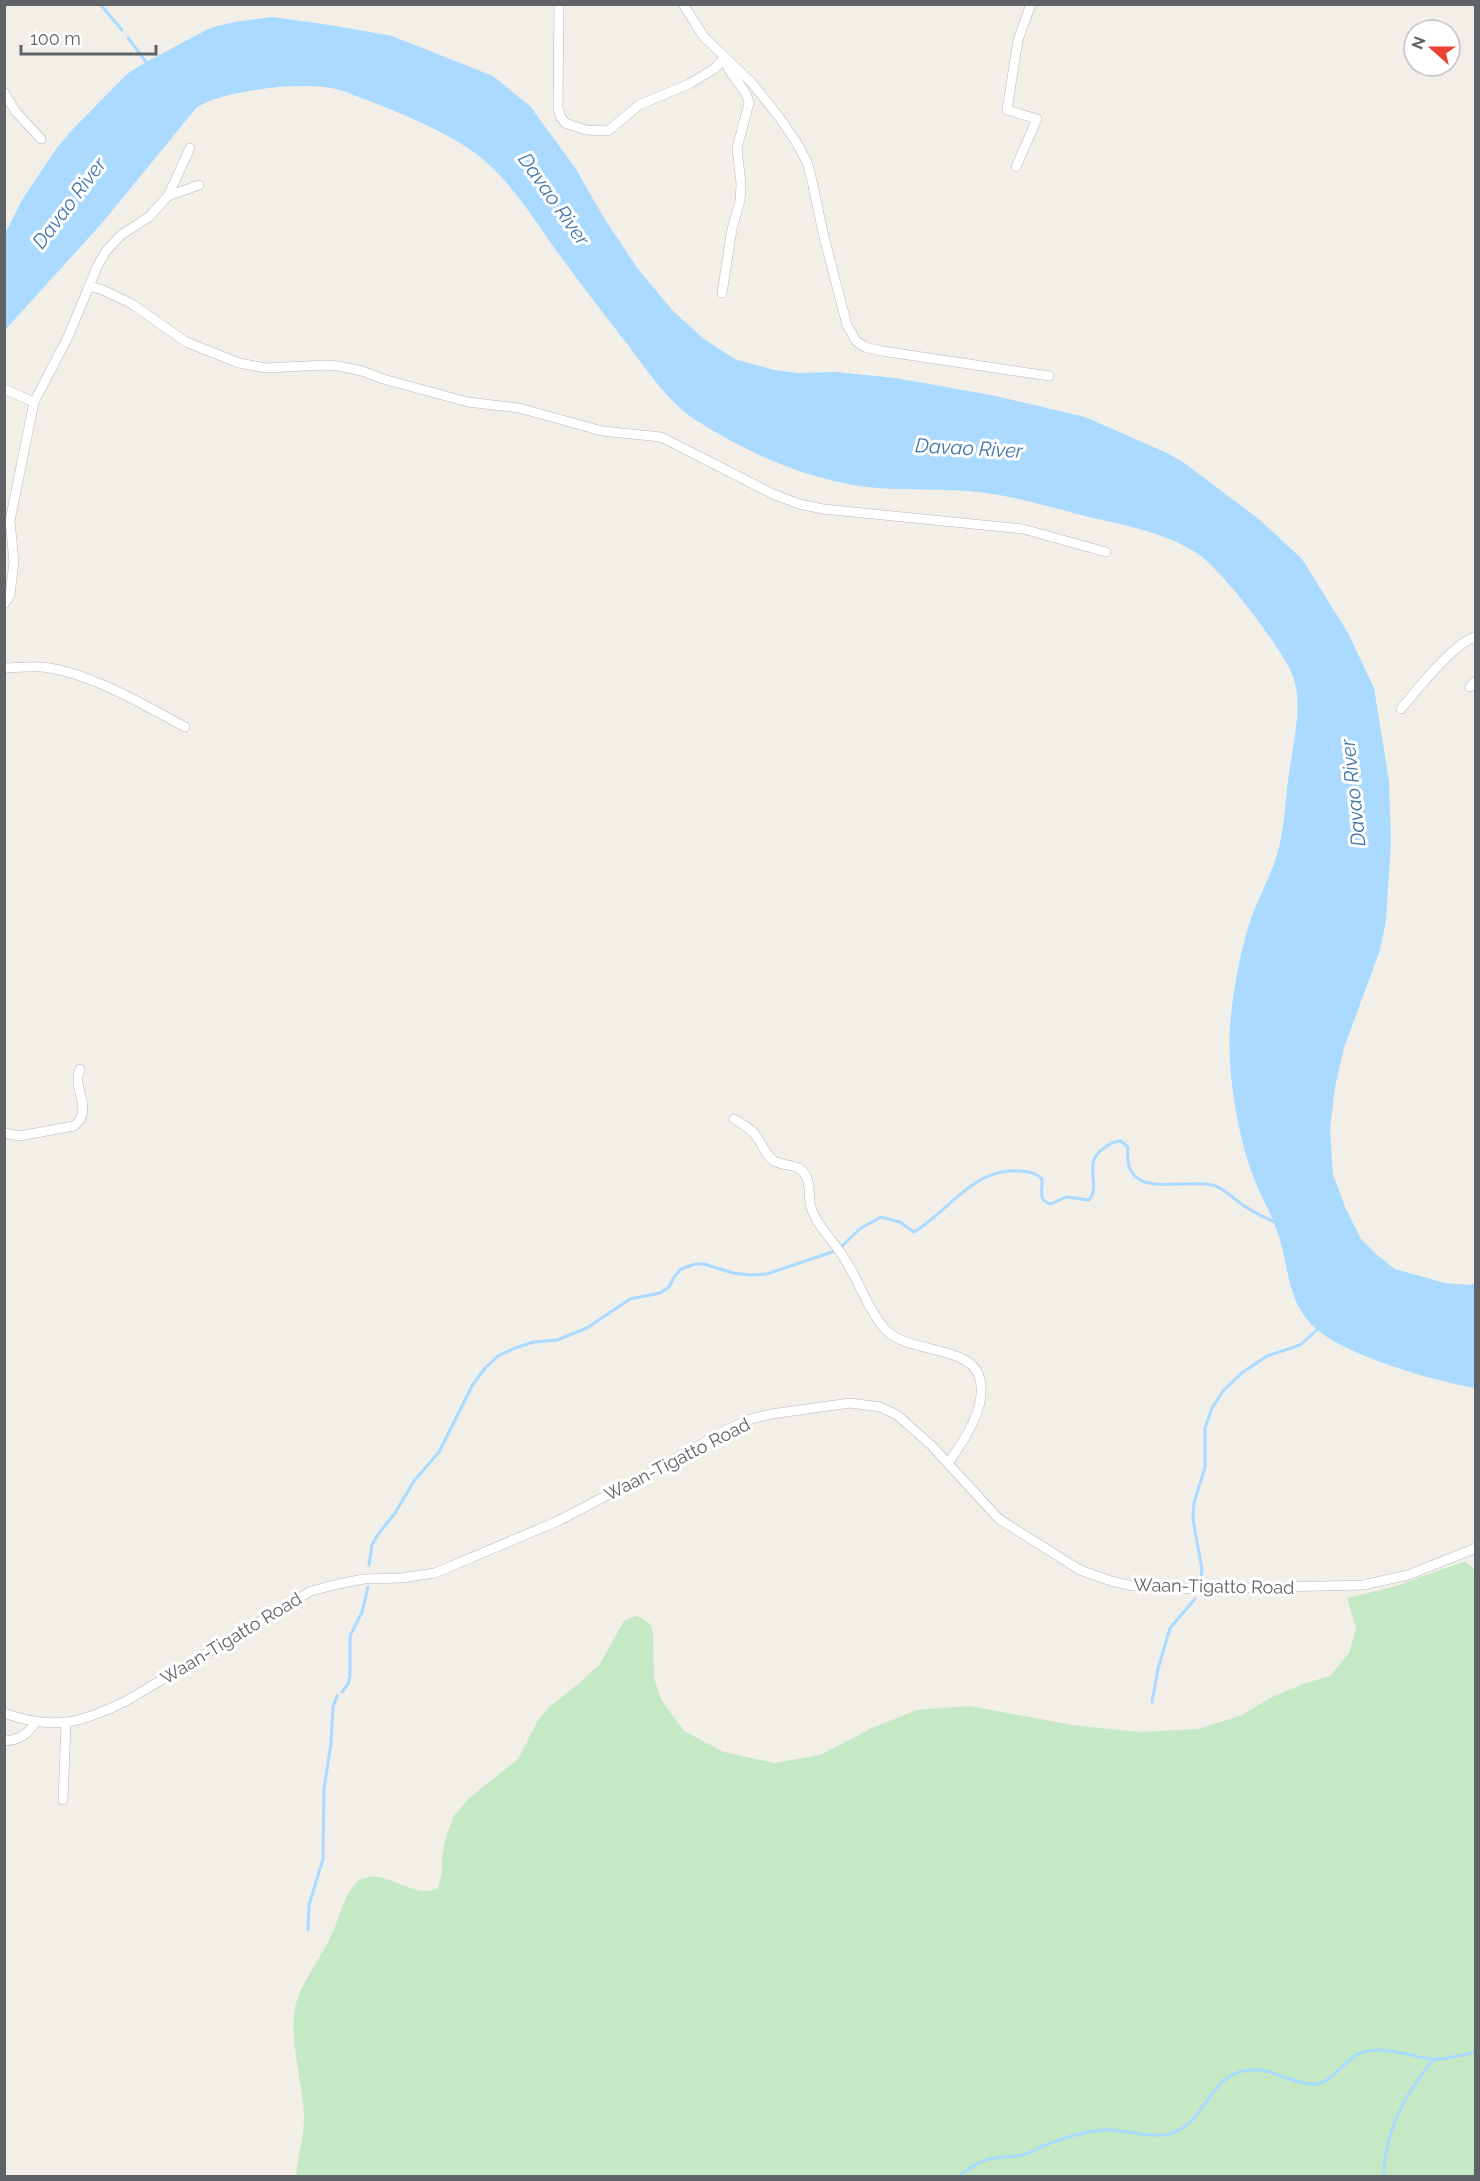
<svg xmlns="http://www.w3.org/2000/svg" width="1480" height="2181" viewBox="0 0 1480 2181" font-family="Raleway,sans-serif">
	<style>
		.green { fill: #c5e8c5 }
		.water { fill: #aadaff }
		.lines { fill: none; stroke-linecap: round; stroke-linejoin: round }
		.stream { stroke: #aadaff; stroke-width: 3 }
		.minor-casing { stroke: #b5b8bc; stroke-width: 10 }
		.minor { stroke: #fff; stroke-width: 9 }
		.labels { text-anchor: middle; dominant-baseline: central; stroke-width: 6; stroke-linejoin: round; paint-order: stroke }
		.street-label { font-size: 18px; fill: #5f6368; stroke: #fff }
		.water-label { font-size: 20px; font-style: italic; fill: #4174aa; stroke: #fff }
	</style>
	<rect width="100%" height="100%" fill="#f1efe8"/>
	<!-- green -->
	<path class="green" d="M 1465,1561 L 1476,1571 L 1475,2176 L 296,2176 C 298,2156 305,2133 304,2113 C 302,2081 287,2030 297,2000 C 305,1977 321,1958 331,1936 C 339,1921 345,1889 360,1880 C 387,1866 412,1901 438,1888 L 442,1873 L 442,1858 L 446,1837 L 454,1816 L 469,1798 L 518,1759 L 538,1720 L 548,1708 L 577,1685 L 600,1664 L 624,1621 L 635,1616 L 642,1618 L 650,1624 L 653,1633 L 654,1679 L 662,1701 L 684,1731 L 724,1752 L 774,1763 L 820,1755 L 872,1728 L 917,1710 L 970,1706 L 1072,1725 L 1139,1732 L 1198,1729 L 1242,1715 L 1270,1698 L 1303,1684 L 1330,1676 L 1349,1653 L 1356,1628 L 1347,1598 L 1393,1587 Z"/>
	<!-- water -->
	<path class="water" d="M 272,17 L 330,25 L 392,36 L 493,76 L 530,106 L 576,169 L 604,218 L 638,269 L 673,311 L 704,339 L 735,359 L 774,370 L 798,373 L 836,372 L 895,378 L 991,395 L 1085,417 L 1165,452 L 1183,462 L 1260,520 L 1302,559 L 1348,633 L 1374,688 L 1389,781 L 1391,842 L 1386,921 L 1380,950 L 1344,1048 L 1335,1087 L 1330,1129 L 1333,1174 L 1345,1207 L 1361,1239 L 1376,1254 L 1395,1269 L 1413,1274 L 1445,1283 L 1470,1285 L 1475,1283 L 1475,1388 C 1434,1381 1343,1355 1314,1327 C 1306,1319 1299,1309 1295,1299 C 1286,1276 1285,1249 1275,1226 C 1269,1209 1259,1193 1253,1176 C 1237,1133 1227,1071 1230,1026 C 1233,990 1240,952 1251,918 C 1259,898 1269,878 1276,858 C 1286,827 1285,792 1291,760 C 1295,734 1303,700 1292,674 C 1280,646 1223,571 1198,554 C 1165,532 1123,525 1085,516 C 1046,506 1008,494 967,491 C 928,488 887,492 848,484 C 794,474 743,450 697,421 C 667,402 646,368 624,340 C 602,312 580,283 558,253 C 533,218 510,179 475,153 C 442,129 404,115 367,100 C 357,97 346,91 336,89 C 302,81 226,90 197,107 L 103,222 L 5,330 L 5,234 L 22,200 L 56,149 L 71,131 L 127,74 L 146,62 L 210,28 L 234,22 Z"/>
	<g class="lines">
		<!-- stream -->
		<g class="stream">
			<path d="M 100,4 L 122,30"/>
			<path d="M 128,38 L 147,63"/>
			<path d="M 842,1246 L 861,1228 L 881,1217 L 900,1222 L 914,1232 C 949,1211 975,1166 1021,1171 C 1030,1172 1036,1173 1042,1179 C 1043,1189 1037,1201 1051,1204 L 1066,1197 L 1089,1200 C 1102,1185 1081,1163 1104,1148 C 1109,1144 1114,1141 1121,1141 L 1128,1147 C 1122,1202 1180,1178 1213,1185 C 1223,1188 1232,1197 1240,1203 C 1251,1211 1265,1218 1277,1223"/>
			<path d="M 369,1565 L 372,1545 L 377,1536 L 395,1513 L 414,1481 L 439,1452 L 472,1386 L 485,1368 L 498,1356 L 515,1348 L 534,1342 L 557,1340 L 587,1328 L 630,1299 L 660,1293 L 669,1287 L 674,1277 L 681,1269 L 695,1264 L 704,1264 L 733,1273 L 750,1275 L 767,1274 L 835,1251"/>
			<path d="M 1201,1579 L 1202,1569 L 1193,1520 L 1194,1503 L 1205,1467 L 1205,1428 L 1212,1408 L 1223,1391 L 1243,1372 L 1267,1356 L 1300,1345 L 1317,1330"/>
			<path d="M 342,1692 L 348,1684 L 350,1676 L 350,1636 L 362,1612 L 368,1587"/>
			<path d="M 1152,1702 L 1158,1669 L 1170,1628 L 1195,1599"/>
			<path d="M 308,1930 L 309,1905 L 323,1859 L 324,1788 L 331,1744 L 333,1707 L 337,1696"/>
			<path d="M 960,2176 C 972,2164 986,2158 1004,2157 C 1010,2156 1017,2157 1022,2155 C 1030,2153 1036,2149 1043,2146 C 1063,2138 1083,2131 1105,2130 C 1124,2129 1145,2137 1164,2135 C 1202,2130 1206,2083 1239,2072 C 1270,2063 1286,2084 1314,2084 C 1333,2084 1345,2057 1363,2052 C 1386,2046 1408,2056 1431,2059 C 1441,2061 1464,2054 1476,2052"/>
			<path d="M 1384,2176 C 1383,2168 1385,2161 1386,2153 C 1393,2115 1410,2089 1433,2060"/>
		</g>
		<!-- minor casing -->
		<g class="minor-casing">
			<g id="minor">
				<path d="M 559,4 L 558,107 L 560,116 L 565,123 L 586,130 L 608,131 L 639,105 L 689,84 L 714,69 L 725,58"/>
				<path d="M 683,4 L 704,37 L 752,83 L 779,117 L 795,140 L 807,162 L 812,181 L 824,237 L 847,325 L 856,341 L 865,347 L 882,351 L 1049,376"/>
				<path d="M 4,92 L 16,112 L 41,139"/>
				<path d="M 1016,167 L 1037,119 L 1007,110 L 1018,40 L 1031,4"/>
				<path d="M 168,196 L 199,185"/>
				<path d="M 89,286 L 103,290 L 132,304 L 186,342 L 239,363 L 266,368 L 325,365 L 338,366 L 362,371 L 383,379 L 468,402 L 519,408 L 602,431 L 661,437 L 773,494 L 799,504 L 823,509 L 1023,529 L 1106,552"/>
				<path d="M 722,293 L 732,229 L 740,201 L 741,184 L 737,148 L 749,103 C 746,85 728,77 725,58"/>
				<path d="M 4,389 L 34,402"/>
				<path d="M 4,604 L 10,595 L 14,562 L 10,521 L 34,402 L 68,337 L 97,267 L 106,251 L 121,235 L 149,217 L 168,196 L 190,148"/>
				<path d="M 4,668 C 17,668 30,666 42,667 C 89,672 144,705 185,727"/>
				<path d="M 1470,687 L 1476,681"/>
				<path d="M 1401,709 C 1415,692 1455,641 1476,637"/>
				<path d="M 734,1119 C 740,1123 747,1126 753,1132 C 761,1140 764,1154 774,1161 C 785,1167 800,1163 806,1176 C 811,1185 808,1197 811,1207 C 817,1227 836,1243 846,1261 C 860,1283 867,1308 884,1328 C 906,1354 969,1345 979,1376 C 989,1404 964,1441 948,1463"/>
				<path d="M 4,1133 L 19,1136 L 74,1126 C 95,1109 71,1089 80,1069"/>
				<path d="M 4,1713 C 54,1731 81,1723 126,1701 L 311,1591 L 338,1584 L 364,1579 L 401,1578 L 435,1573 L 558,1521 L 661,1467 L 728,1429 L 751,1419 L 771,1414 L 850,1403 L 880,1407 L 897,1415 L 931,1445 L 999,1519 L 1080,1570 L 1111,1581 L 1133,1586 L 1194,1589 L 1363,1585 L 1408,1575 L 1476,1548"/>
				<path d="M 4,1741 C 19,1740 27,1735 35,1723"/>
				<path d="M 63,1800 L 66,1722"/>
			</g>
		</g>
		<!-- minor -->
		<use href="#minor" class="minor"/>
	</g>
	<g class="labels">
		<!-- street labels -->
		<g class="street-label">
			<text transform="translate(677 1459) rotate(-27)">Waan-Tigatto Road</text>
			<text transform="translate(1214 1586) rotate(1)">Waan-Tigatto Road</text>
			<text transform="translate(231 1638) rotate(-31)">Waan-Tigatto Road</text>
		</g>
		<!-- water labels -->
		<g class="water-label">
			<text transform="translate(554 199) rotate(55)">Davao River</text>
			<text transform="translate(69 203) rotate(-53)">Davao River</text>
			<text transform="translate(969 448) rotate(3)">Davao River</text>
			<text transform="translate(1353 793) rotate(-96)">Davao River</text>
		</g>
	</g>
	<!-- border -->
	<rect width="1480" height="2181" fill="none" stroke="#5f6368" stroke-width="12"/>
	<!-- north arrow -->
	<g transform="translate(1432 48) rotate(291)"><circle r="28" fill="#ffffff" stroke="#bfc1c3" stroke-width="1.5"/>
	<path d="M0-4.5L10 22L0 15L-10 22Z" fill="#ea4335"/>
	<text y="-9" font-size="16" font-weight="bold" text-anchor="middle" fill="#5f6368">N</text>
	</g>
	<!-- scale -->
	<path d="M21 45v9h135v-9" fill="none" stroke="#5f6368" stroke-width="3"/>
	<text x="30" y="45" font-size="18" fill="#5f6368" stroke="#ffffff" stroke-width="4.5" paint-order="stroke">100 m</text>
</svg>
